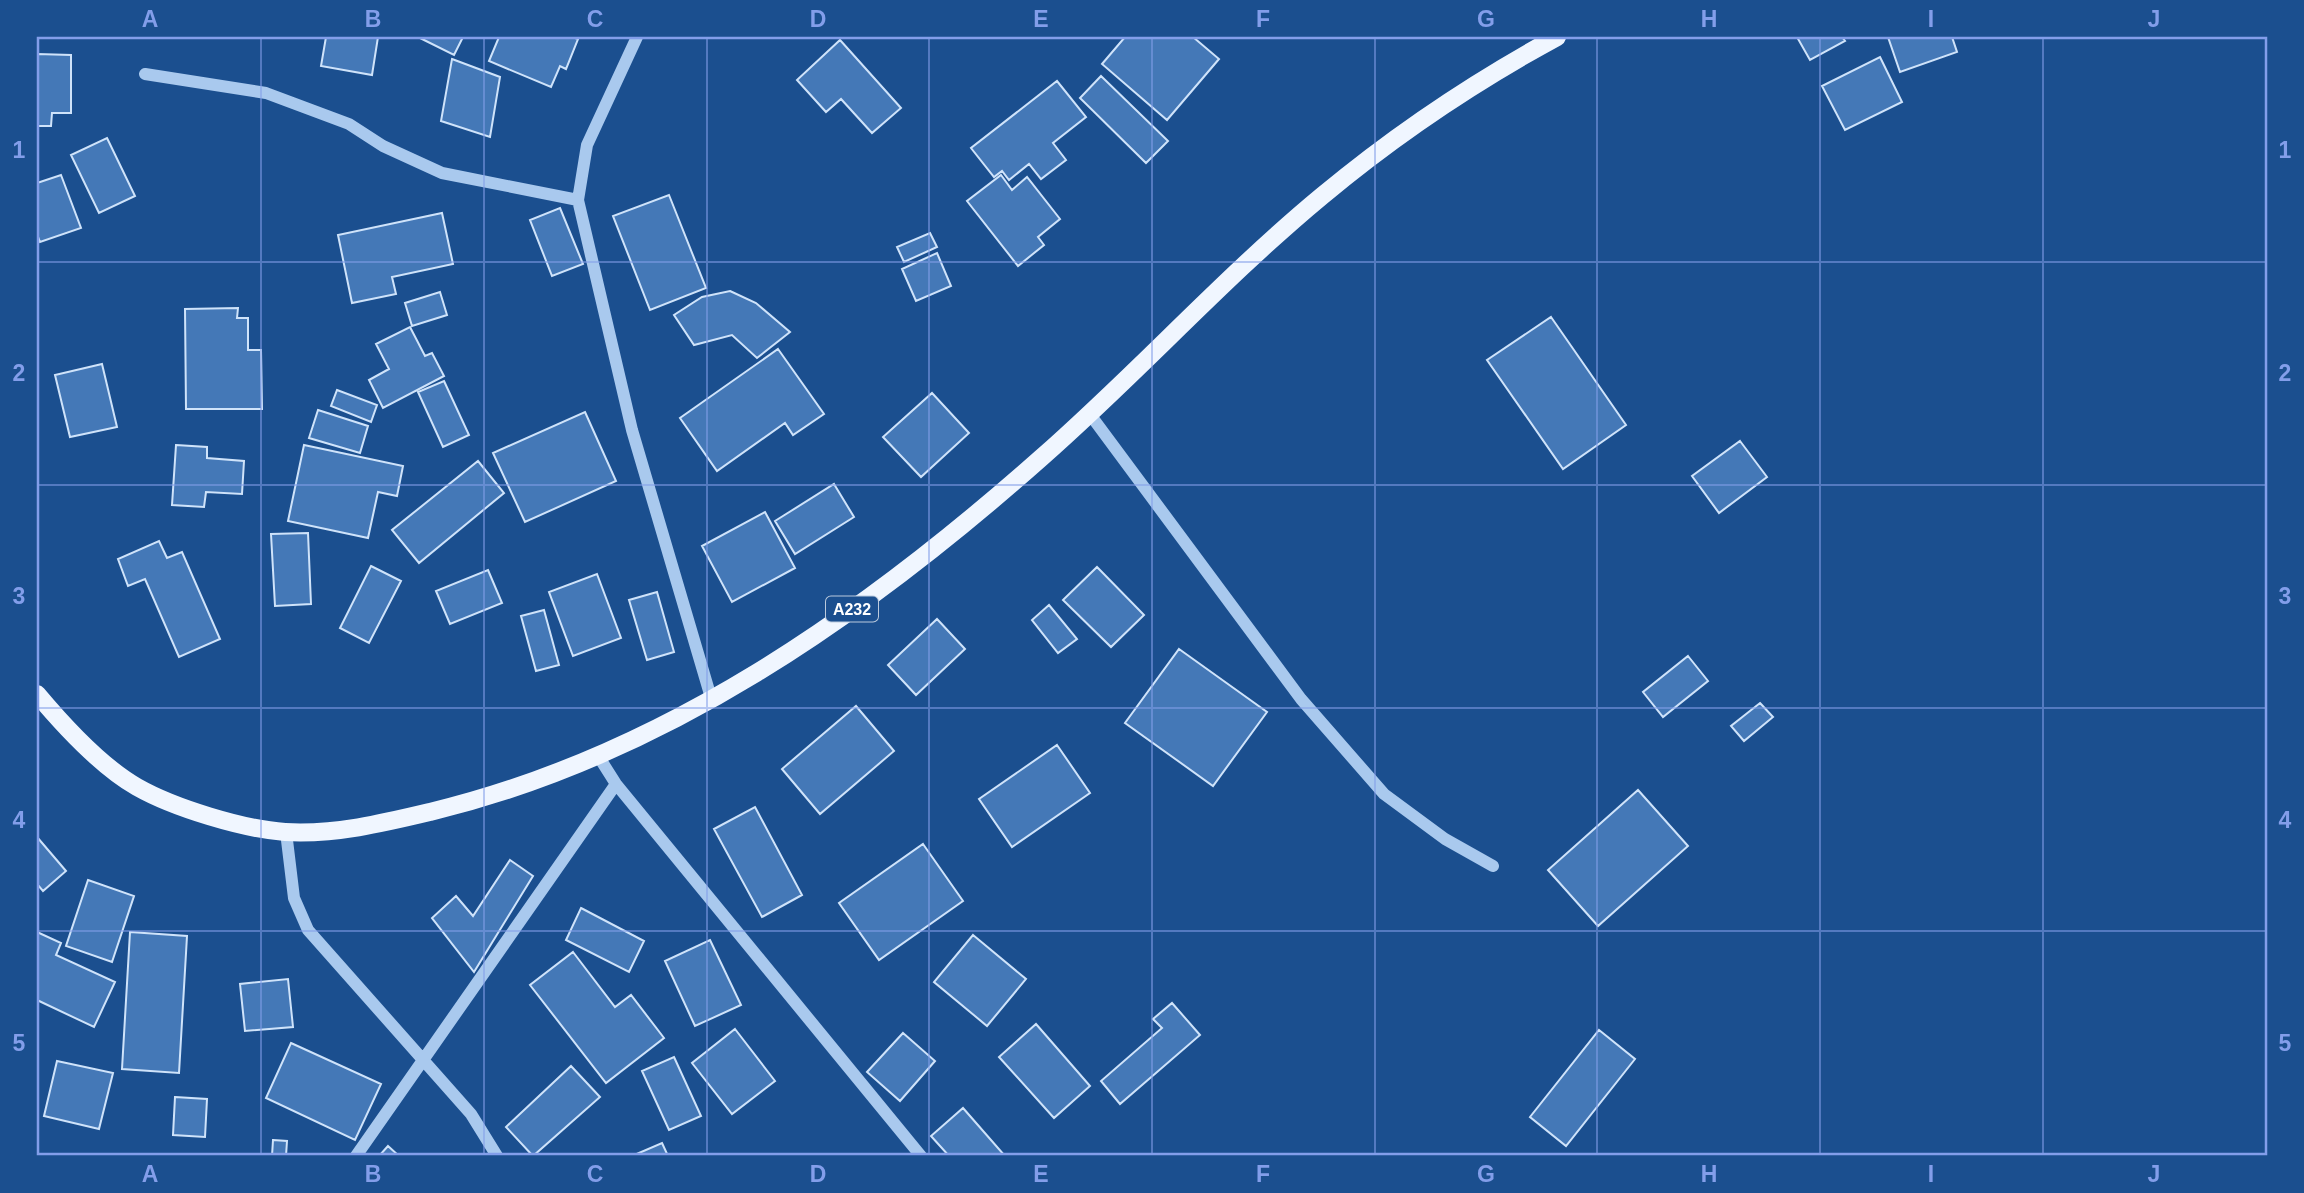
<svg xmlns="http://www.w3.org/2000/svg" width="2304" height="1193" viewBox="0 0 2304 1193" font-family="Arial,sans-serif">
<rect width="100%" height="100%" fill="#1b4f8f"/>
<path fill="#4478b7" stroke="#cfe3fa" stroke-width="2" d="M326 37H378L372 75 321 66Z
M418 37H463L454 55Z
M499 37H572L578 39 566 69 560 66 551 87 489 61Z
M1125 37H1193L1219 59 1167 120 1102 64Z
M1797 37H1842L1845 41 1810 60Z
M1888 37H1952L1957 52 1900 72Z
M840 40 901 108 872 133 841 99 826 112 797 80Z
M37 54 71 55V113H52L51 126H37Z
M1880 57 1902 102 1845 130 1822 86Z
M452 59 500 77 490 137 441 121Z
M1101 76 1168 141 1146 163 1080 98Z
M1057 81 1086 117 1053 143 1066 160 1041 179 1029 164 1009 180 1002 171 994 177 971 148Z
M107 138 135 196 99 213 71 155Z
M61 175 81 228 40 242 37 234V183Z
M1001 175 1012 190 1027 177 1060 219 1038 237 1044 245 1018 266 967 201Z
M669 195 706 288 650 310 613 216Z
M560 208 583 264 552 276 530 220Z
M442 213 453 264 392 277 396 294 352 303 338 235Z
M930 233 937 247 904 262 897 247Z
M937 253 951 286 916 301 902 269Z
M730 291 756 303 790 332 757 358 732 335 694 345 674 315 702 297Z
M440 292 447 315 412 326 405 303Z
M238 308 237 318H248V350H261L262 409H186L185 309Z
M1551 317 1626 425 1563 469 1487 360Z
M410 327 425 356 432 353 444 376 383 408 369 380 389 369 376 344Z
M778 349 824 414 793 435 785 423 717 471 680 418Z
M102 364 117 427 70 437 55 375Z
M444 381 469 435 443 447 418 392Z
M337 390 377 405 371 422 331 406Z
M932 393 969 433 921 477 883 437Z
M318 410 368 426 360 453 309 438Z
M585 412 616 481 525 522 493 453Z
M1740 441 1767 477 1719 513 1692 476Z
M176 445 207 447V458L244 461 242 494 206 492 204 507 172 505Z
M304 445 403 466 397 496 378 492 368 538 288 521Z
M478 461 504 493 419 563 392 530Z
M834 484 854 517 795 554 775 521Z
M765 512 795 568 732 602 702 546Z
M308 533 311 604 275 606 271 534Z
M159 541 167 558 182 552 220 639 179 657 145 579 128 586 118 559Z
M371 566 401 581 369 643 340 628Z
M1097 567 1144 615 1111 647 1063 600Z
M488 570 502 603 450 624 436 591Z
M597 574 621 638 573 656 549 592Z
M657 592 674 652 647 660 629 600Z
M1049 605 1077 639 1058 653 1032 620Z
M544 610 559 665 536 671 521 616Z
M937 619 965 649 916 695 888 665Z
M1179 649 1267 712 1213 786 1125 723Z
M1688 656 1708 681 1663 717 1643 692Z
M1760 703 1773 717 1744 741 1731 726Z
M856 706 894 751 820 814 782 769Z
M1057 745 1090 793 1012 847 979 799Z
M1638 790 1688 846 1598 926 1548 870Z
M755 807 802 895 762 917 714 829Z
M37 837 66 871 43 891 37 884Z
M923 844 963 901 879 960 839 903Z
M510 860 533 876 474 972 432 918 456 896 473 916Z
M88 880 134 896 112 962 66 946Z
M581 908 644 941 629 972 566 940Z
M37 932 61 943 56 955 115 982 94 1027 37 1000Z
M130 932 187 936 179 1073 122 1069Z
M973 935 1026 979 987 1026 934 982Z
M710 940 741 1005 695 1026 665 961Z
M573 952 615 1007 631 995 664 1038 606 1083 530 985Z
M288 979 293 1027 245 1031 240 984Z
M1172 1003 1200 1035 1120 1104 1101 1081 1162 1028 1153 1019Z
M1036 1024 1090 1086 1054 1118 999 1057Z
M735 1029 775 1081 732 1114 692 1063Z
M1599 1030 1635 1059 1566 1146 1530 1117Z
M903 1033 935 1061 900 1101 867 1072Z
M291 1043 381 1084 355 1140 266 1098Z
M674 1057 701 1116 669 1130 642 1071Z
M57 1061 113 1073 99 1129 44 1116Z
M571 1066 600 1097 533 1156 506 1127Z
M175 1097 207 1099 205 1137 173 1135Z
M963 1108 1005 1156H949L931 1136Z
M273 1140 287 1141 286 1156H272Z
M662 1143 668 1156H632Z
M388 1146 399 1156H379Z"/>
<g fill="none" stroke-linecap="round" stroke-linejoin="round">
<path stroke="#a9c9ee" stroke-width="12" d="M637 37 587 145 578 200 632 430 712 701
M145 74 266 93 349 124 383 146 442 173 578 200
M1089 413 1301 699 1384 794 1445 839 1493 866
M597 754 616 784 921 1156
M286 832 294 898 308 930 471 1114 497 1156
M356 1156 616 784"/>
<path stroke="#f0f6ff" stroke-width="18" d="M37 694C63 725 102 767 137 787 174 808 243 829 285 832 334 835 384 823 430 812 663 756 864 615 1041 458 1138 373 1223 278 1322 196 1394 136 1476 81 1557 37"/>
</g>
<path fill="none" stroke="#839eea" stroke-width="2" stroke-opacity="0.55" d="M261 37V1156M484 37V1156M707 37V1156M929 37V1156M1152 37V1156M1375 37V1156M1597 37V1156M1820 37V1156M2043 37V1156M37 262H2267M37 485H2267M37 708H2267M37 931H2267"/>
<g text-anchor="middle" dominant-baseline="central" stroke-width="5" stroke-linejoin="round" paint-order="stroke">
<rect fill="#1b4f8f" stroke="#bbcadd" stroke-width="2" x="826" y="596.5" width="52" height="25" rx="5"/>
<g font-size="16" font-weight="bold" fill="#fff">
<text x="852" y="609">A232</text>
</g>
</g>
<rect width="2304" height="1193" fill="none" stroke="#1b4f8f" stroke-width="77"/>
<rect x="38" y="38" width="2228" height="1116" fill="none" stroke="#839eea" stroke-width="2.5"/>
<g font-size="23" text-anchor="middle" font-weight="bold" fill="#839eea">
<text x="150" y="27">A</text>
<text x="373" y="27">B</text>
<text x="595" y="27">C</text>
<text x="818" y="27">D</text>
<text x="1041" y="27">E</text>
<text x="1263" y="27">F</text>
<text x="1486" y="27">G</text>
<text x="1709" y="27">H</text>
<text x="1931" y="27">I</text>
<text x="2154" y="27">J</text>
<text x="19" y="158">1</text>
<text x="2285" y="158">1</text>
<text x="19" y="381">2</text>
<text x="2285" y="381">2</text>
<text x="19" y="604">3</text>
<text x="2285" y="604">3</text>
<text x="19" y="828">4</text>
<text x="2285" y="828">4</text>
<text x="19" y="1051">5</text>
<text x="2285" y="1051">5</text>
<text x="150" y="1182">A</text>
<text x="373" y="1182">B</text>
<text x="595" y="1182">C</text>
<text x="818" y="1182">D</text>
<text x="1041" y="1182">E</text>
<text x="1263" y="1182">F</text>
<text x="1486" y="1182">G</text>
<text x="1709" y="1182">H</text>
<text x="1931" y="1182">I</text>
<text x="2154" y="1182">J</text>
</g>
</svg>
